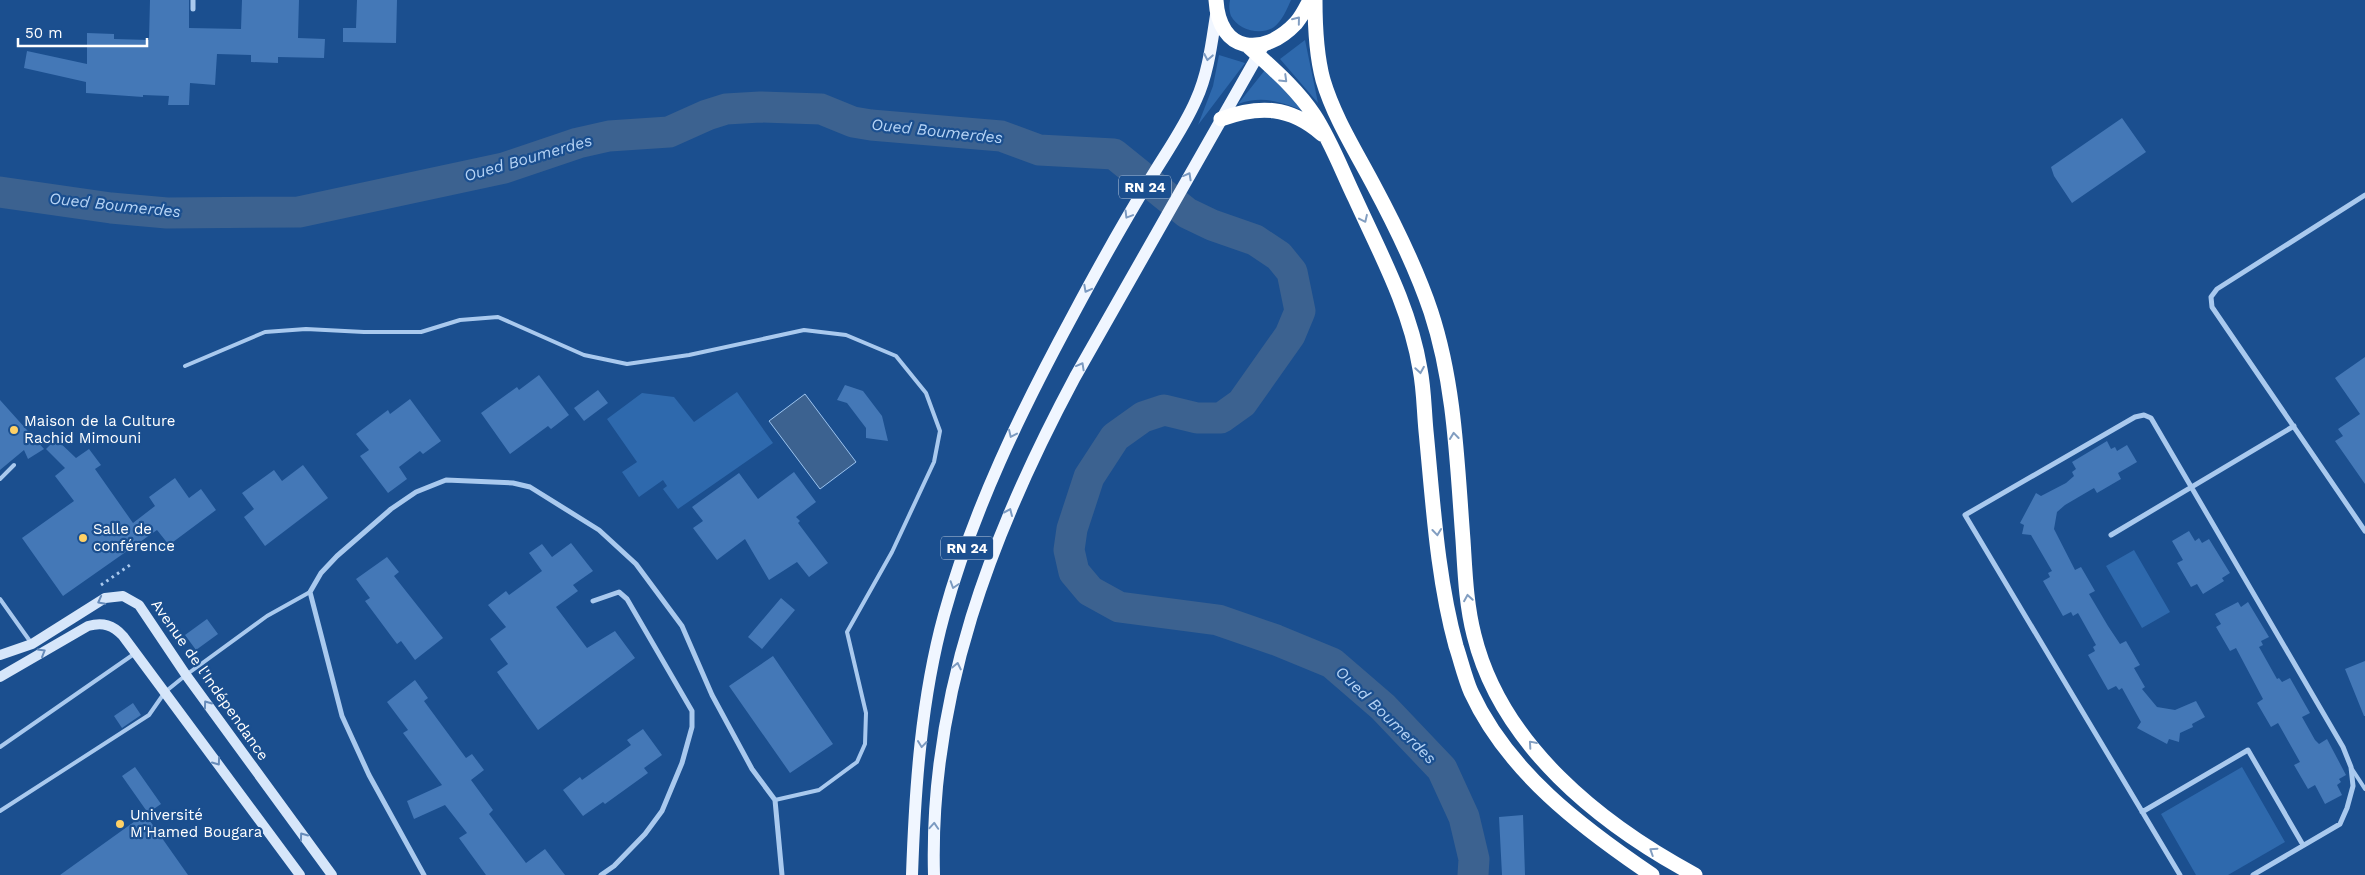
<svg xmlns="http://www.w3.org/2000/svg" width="2365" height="875" viewBox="0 0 2365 875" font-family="'Work Sans',sans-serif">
<rect width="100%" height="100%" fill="#1b4f8f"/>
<path fill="#2e69ad" d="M1230 0H1291C1287 9 1282 21 1274 27 1261 36 1238 30 1231 16 1229 11 1229 5 1230 0Z
M1305 40 1318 103 1280 59Z
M1219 55 1245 63 1198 125 1213 86Z
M1265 70 1304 111C1281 102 1263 95 1238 104Z
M737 392 773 443 678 509 663 489 667 486 663 480 639 497 622 472 637 462 607 419 642 393 674 397 694 422Z
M2134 550 2170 612 2142 628 2106 566Z
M2242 767 2285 842 2228 875H2196L2161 814Z"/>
<path fill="#3c6290" stroke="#9cc4f0" d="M805 394 856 462 820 489 769 421Z"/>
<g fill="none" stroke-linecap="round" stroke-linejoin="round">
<path stroke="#3c6290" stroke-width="31" d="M0 192 111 208 167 213 299 212 504 168 578 143 609 136 669 132 707 115 726 109 760 107 821 109 853 122 871 125 1001 136 1039 150 1114 154 1187 213 1212 225 1255 240 1279 256 1292 272 1300 311 1290 335 1242 403 1221 418H1197L1164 410 1143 417 1115 437 1089 477 1072 529 1069 550 1074 572 1090 591 1119 607 1218 620 1276 640 1332 663 1383 707 1442 769 1464 817 1474 859 1473 875"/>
</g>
<path fill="#4478b7" d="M150 0H189V28L241 29 242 0H299L298 38 325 39 324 58 278 57V63L251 62V55L217 54 215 85 190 83 189 105H168L169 96 143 95V97L86 93V82L24 68 27 51 87 64V33L114 34V39L149 40Z
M357 0H397L396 43 343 42V28H356Z
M2122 118 2146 152 2072 203 2054 176 2051 167Z
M2365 357V484L2335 441 2343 436 2338 429 2360 414 2335 378Z
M539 375 569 415 551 429 548 426 510 454 481 413 517 387 519 390Z
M845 385 863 391 882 416 888 441 866 438V428L847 403 837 400Z
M598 390 608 403 584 421 574 408Z
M410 399 441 441 423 454 420 451 399 467 407 479 388 493 360 456 369 450 356 434 388 410 390 414Z
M0 400 44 449 28 459 24 450 0 470Z
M56 439 76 458 89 449 101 465 95 469 133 523 155 506 149 497 175 478 189 498 201 489 216 510 169 545 157 530 63 596 22 538 74 501 55 476 65 468 46 449Z
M2107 441 2111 449 2115 447 2117 451 2127 445 2137 462 2118 473 2121 479 2097 493 2094 488 2065 505 2057 512 2054 529 2075 570 2081 567 2095 591 2089 594 2108 626 2120 644 2126 641 2140 665 2134 668 2145 687 2142 689 2157 707 2175 710 2196 701 2205 717 2192 724 2193 727 2180 733 2179 742 2169 739 2167 744 2137 728 2141 722 2122 688 2119 690 2116 686 2108 690 2088 655 2095 651 2093 647 2096 645 2078 613 2073 616 2071 612 2063 616 2043 581 2050 577 2048 573 2052 571 2031 535 2022 534 2024 525 2020 523 2036 493 2041 496 2066 483 2074 476 2072 472 2076 469 2072 462Z
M303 465 328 498 265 546 244 517 254 509 242 493 274 470 282 481Z
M794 472 816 502 796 517 800 521 798 523 828 563 809 577 797 562 769 580 745 539 717 560 693 528 703 521 692 507 739 473 758 499Z
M2189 531 2195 541 2199 538 2202 543 2209 539 2230 573 2222 578 2224 581 2203 594 2197 584 2191 587 2177 563 2183 560 2172 541Z
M571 543 593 571 573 585 578 591 556 607 587 648 615 631 635 658 538 730 497 672 508 664 490 639 506 627 488 605 506 591 509 595 542 571 529 553 542 544 552 557Z
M387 557 399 572 394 576 443 638 415 660 401 641 397 644 365 601 370 598 356 579Z
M781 598 795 610 762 649 748 637Z
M2238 602 2241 607 2248 602 2269 637 2261 641 2263 645 2259 647 2277 679 2279 678 2282 682 2290 678 2310 713 2302 717 2315 740 2319 744 2327 739 2346 775 2339 779 2341 782 2337 785 2342 795 2325 804 2315 785 2308 789 2294 765 2300 762 2278 723 2271 727 2257 703 2263 699 2236 648 2230 651 2216 627 2221 624 2215 614Z
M207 619 218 634 196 650 185 635Z
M773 656 833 744 790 773 729 686Z
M2365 661V716H2364L2345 669Z
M415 680 428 698 424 701 466 758 472 754 484 770 471 780 493 810 489 814 526 863 545 849 565 875H486L459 838 467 833 445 805 414 819 407 801 442 785 403 733 408 730 387 702Z
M133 703 141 715 122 728 114 716Z
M643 729 662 755 644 768 648 773 605 804 603 802 583 816 563 790 580 777 582 780 631 745 627 740Z
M135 767 161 804 148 813 122 776Z
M145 814 188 875H60Z
M1523 815 1525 875H1502L1499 817Z"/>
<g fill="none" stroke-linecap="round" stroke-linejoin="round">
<path stroke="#a9c9ee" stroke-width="3" stroke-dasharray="2.5 4" stroke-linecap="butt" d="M101 585 130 565"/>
<path stroke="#a9c9ee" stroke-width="4" d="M185 366 265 332 306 329 364 332H421L460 320 498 317 584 355 627 364 689 355 804 330 846 335 896 356 926 393 940 431 934 462 892 552 847 632 866 713 865 744 857 762 819 790 775 800
M0 479 14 465
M0 599 32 644
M0 747 134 654
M2352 769 2365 789
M0 811 149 715 165 692 186 675 267 616 310 592"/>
<path stroke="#a9c9ee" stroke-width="5" d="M193 9V0
M2365 195 2217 289 2211 297 2212 307 2365 531
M2111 535 2294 426
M593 601 619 592 627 599 692 711V727L682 763 662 811 645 834 614 866 601 875
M2142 812 2248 750 2303 845
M424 875 369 775 342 716 310 592 321 573 337 556 391 509 416 492 446 480 513 483 530 487 599 530 636 564 682 626 712 695 752 769 775 800 782 875
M2180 875 1965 515 2135 417 2144 415 2151 418 2343 747 2351 767 2353 786 2347 808 2340 824 2253 875"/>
<path stroke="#d6e6fa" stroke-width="10" d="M0 655 32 644 105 598 123 596 139 605 186 675 332 875
M0 677 88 626C103 622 113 625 123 636L300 875"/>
<path stroke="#f0f6ff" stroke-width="12" d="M912 875C915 789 921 699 944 615 973 510 1021 411 1073 315 1097 270 1122 225 1149 181 1165 154 1184 128 1196 100 1209 72 1212 39 1217 9
M934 875C929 696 992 532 1075 377L1262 48"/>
<path stroke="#fff" stroke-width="15" d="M1216 0C1219 53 1263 58 1296 23 1302 16 1306 8 1310 0
M1315 0C1315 27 1316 54 1323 80 1334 117 1355 150 1373 184 1395 225 1416 267 1431 312 1455 385 1457 463 1463 540 1465 571 1466 604 1474 635 1501 745 1600 824 1695 875
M1248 46C1272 68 1296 88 1314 115 1331 141 1342 171 1355 198 1380 253 1410 308 1420 369 1424 389 1424 410 1426 431 1433 502 1437 577 1456 646 1461 661 1465 678 1471 692 1508 772 1581 827 1652 875
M1221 119C1259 105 1290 106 1322 134"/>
</g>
<defs><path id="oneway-chevron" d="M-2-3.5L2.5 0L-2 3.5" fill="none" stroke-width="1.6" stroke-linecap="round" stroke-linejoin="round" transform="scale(1.25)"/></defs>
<g stroke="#829ec1">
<use href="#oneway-chevron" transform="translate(1297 20) rotate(-51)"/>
<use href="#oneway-chevron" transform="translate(1284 79) rotate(44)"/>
<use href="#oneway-chevron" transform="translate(1364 219) rotate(65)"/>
<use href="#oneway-chevron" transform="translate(1420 370) rotate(81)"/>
<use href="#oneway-chevron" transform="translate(1454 436) rotate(-96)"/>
<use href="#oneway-chevron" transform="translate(1437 532) rotate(84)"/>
<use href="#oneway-chevron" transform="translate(1468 598) rotate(-99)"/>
<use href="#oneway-chevron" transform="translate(1532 744) rotate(-131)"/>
<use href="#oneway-chevron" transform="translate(1653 851) rotate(-147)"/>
</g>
<g stroke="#7b9ac1">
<use href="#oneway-chevron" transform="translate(1208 57) rotate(101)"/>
<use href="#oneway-chevron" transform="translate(1188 176) rotate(-61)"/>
<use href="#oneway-chevron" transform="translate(1128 215) rotate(121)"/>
<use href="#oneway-chevron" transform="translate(1087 289) rotate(118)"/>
<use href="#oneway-chevron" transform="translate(1081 366) rotate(-61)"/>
<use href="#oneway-chevron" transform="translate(1012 434) rotate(115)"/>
<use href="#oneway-chevron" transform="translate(1009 512) rotate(-66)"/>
<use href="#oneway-chevron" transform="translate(954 585) rotate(108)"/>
<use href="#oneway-chevron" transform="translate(957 666) rotate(-78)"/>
<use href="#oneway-chevron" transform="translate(922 744) rotate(97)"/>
<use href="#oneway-chevron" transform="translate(934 826) rotate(-86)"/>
</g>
<g stroke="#668bba">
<use href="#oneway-chevron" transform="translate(101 601) rotate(152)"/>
<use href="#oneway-chevron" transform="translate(42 652) rotate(-30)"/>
<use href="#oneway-chevron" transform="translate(207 704) rotate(-126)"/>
<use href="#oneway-chevron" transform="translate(217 762) rotate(54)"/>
<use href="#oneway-chevron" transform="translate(303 836) rotate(-126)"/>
</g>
<g fill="#ffd166" stroke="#1b4f8f" stroke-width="2">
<circle cx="14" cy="430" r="5"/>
<circle cx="83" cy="538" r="5"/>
<circle cx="120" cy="824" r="5"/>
</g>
<g text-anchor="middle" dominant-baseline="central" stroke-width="4.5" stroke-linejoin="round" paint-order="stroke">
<g fill="#1b4f8f" stroke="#bbcadd" stroke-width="1">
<rect x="1119" y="175.5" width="52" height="23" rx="4"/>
<rect x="941" y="536.5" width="52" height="23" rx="4"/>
</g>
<g font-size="14" font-weight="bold" fill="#fff">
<text x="1145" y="187">RN 24</text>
<text x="967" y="548">RN 24</text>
</g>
<g font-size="15" fill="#fff" stroke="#1b4f8f" text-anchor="start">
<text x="24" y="421">Maison de la Culture<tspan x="24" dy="17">Rachid Mimouni</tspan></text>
<text x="93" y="529">Salle de<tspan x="93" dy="17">conférence</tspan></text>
<text x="130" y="815">Université<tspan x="130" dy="17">M'Hamed Bougara</tspan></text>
</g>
<g font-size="15" fill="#fff" stroke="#1b4f8f">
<text transform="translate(210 680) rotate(55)">Avenue de l'Indépendance</text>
</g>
<g font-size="16" font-style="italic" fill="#b5d3f5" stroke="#1b4f8f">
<text transform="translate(937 131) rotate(6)">Oued Boumerdes</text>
<text transform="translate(528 158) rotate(-16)">Oued Boumerdes</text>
<text transform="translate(115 205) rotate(6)">Oued Boumerdes</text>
<text transform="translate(1386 715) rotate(44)">Oued Boumerdes</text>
</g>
</g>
<path d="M18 38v8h129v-8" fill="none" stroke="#ffffff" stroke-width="2.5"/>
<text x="25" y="38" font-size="15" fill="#ffffff" stroke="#1b4f8f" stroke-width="4" paint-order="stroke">50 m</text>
</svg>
